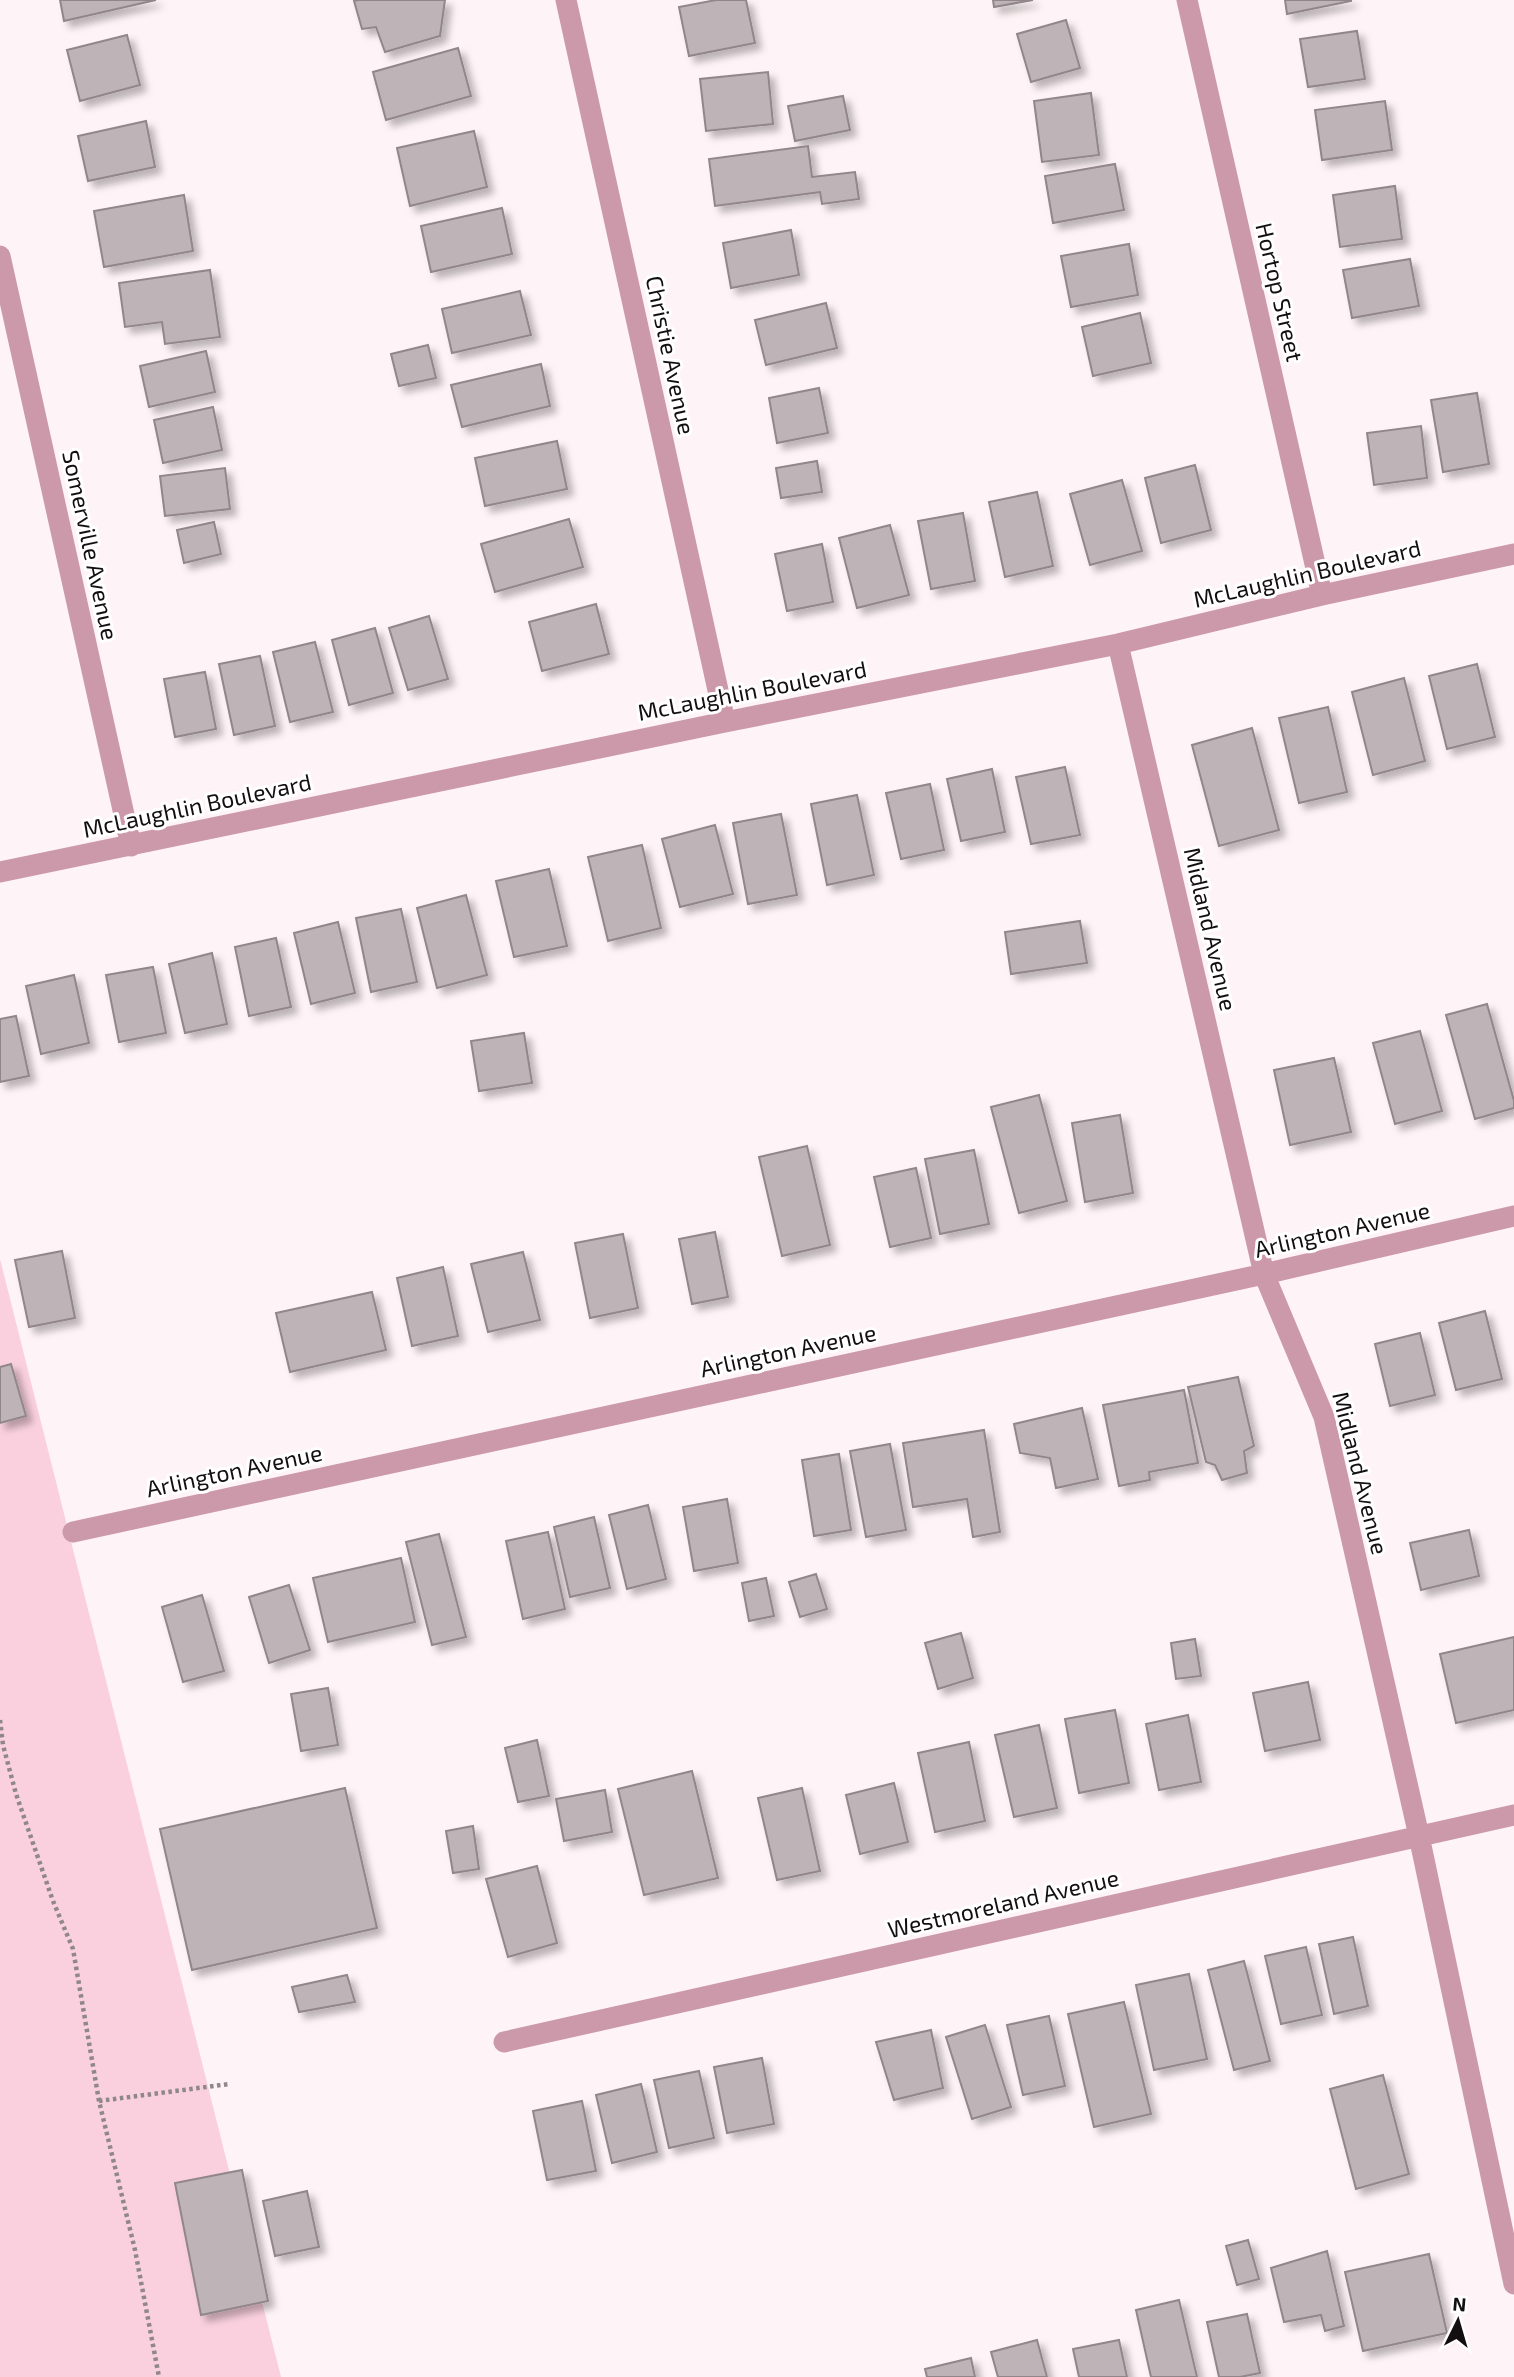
<svg xmlns="http://www.w3.org/2000/svg" width="1514" height="2377" viewBox="0 0 1514 2377" font-family="'Exo 2',sans-serif">
<defs>
<filter id="shadow"><feDropShadow dx="6" dy="6" stdDeviation="3.5" flood-color="#0004"/></filter>
</defs>
<rect width="100%" height="100%" fill="#fef3f6"/>
<path fill="#fad0de" d="M0 1259 281 2377H0Z"/>
<path fill="#beb3b6" stroke="#91878b" stroke-width="2" filter="url(#shadow)" d="M60 0H156L64 21Z
M358 0H445L440 36 385 52 376 27 362 29 354 1Z
M716 0H746L755 43 689 56 679 7Z
M993 0H1033L994 7Z
M1285 0H1351V1L1287 14Z
M1066 20 1080 68 1031 82 1017 34Z
M1357 31 1365 79 1308 87 1300 39Z
M127 35 140 85 80 101 67 50Z
M458 48 471 96 386 120 373 72Z
M768 72 773 124 706 131 700 79Z
M1091 93 1099 155 1042 162 1034 101Z
M843 96 850 130 795 141 788 106Z
M1385 101 1392 150 1322 160 1315 110Z
M146 121 155 167 88 181 78 136Z
M474 131 487 187 410 206 397 148Z
M808 146 812 177 855 172 859 199 822 204 820 192 715 206 709 159Z
M1115 164 1124 210 1053 223 1045 176Z
M1395 186 1402 239 1340 247 1333 195Z
M184 195 193 251 104 267 94 211Z
M502 208 512 254 431 272 421 226Z
M791 230 799 275 731 288 723 243Z
M1129 244 1138 295 1071 307 1061 256Z
M1410 259 1419 306 1352 318 1343 270Z
M210 270 220 337 165 344 162 322 125 327 119 283Z
M520 291 531 335 452 353 442 309Z
M826 303 837 348 766 365 755 320Z
M1140 313 1151 363 1093 376 1082 327Z
M428 345 436 378 399 386 391 354Z
M206 351 215 392 149 407 140 366Z
M541 364 550 406 462 427 451 385Z
M819 388 828 433 777 443 769 398Z
M1477 393 1489 464 1443 472 1431 400Z
M213 407 222 450 163 463 154 420Z
M1421 426 1427 478 1374 485 1367 433Z
M557 441 567 489 485 506 475 458Z
M817 461 822 492 781 498 776 468Z
M1195 465 1211 530 1161 543 1145 478Z
M225 468 230 509 165 516 160 476Z
M1122 480 1142 551 1090 565 1070 494Z
M1037 492 1053 566 1005 577 989 502Z
M963 513 975 581 931 589 918 521Z
M569 519 583 567 495 592 481 544Z
M214 522 221 554 184 563 177 530Z
M890 525 909 595 857 608 839 538Z
M822 544 833 602 787 611 775 554Z
M596 604 609 654 542 671 529 622Z
M429 616 448 679 408 690 389 628Z
M375 628 393 693 349 705 332 640Z
M315 642 333 712 290 722 273 652Z
M260 656 275 726 234 735 219 664Z
M1477 664 1495 737 1447 749 1429 676Z
M205 672 216 729 175 737 164 679Z
M1404 678 1425 761 1373 775 1352 692Z
M1328 707 1347 792 1299 803 1279 718Z
M1252 728 1279 830 1219 846 1192 745Z
M1065 767 1080 835 1031 844 1016 777Z
M992 769 1005 832 961 841 947 779Z
M930 784 944 850 901 859 886 793Z
M857 795 874 875 827 885 811 804Z
M781 814 797 895 748 904 733 823Z
M715 825 733 894 680 907 662 839Z
M642 845 661 928 608 941 588 857Z
M549 869 567 946 514 957 496 881Z
M466 895 487 975 437 988 417 908Z
M401 909 417 982 371 992 356 918Z
M1080 921 1087 963 1011 974 1005 932Z
M338 922 355 993 311 1004 294 933Z
M276 938 291 1007 249 1016 235 947Z
M212 953 227 1024 185 1033 169 964Z
M153 967 166 1033 119 1042 106 975Z
M74 975 89 1043 41 1054 26 986Z
M1487 1004 1514 1101V1108L1475 1119 1446 1015Z
M16 1016 29 1076 0 1082V1019Z
M1420 1031 1442 1111 1395 1124 1373 1043Z
M524 1033 532 1083 479 1091 471 1041Z
M1334 1058 1351 1132 1290 1145 1274 1070Z
M1039 1095 1067 1201 1019 1213 991 1107Z
M1120 1115 1133 1193 1085 1202 1072 1123Z
M807 1146 830 1245 782 1256 759 1157Z
M974 1150 989 1224 940 1234 925 1159Z
M916 1168 931 1238 890 1247 874 1177Z
M715 1232 728 1297 692 1304 679 1239Z
M623 1234 638 1308 590 1318 575 1243Z
M62 1251 75 1318 29 1327 15 1260Z
M523 1252 540 1320 488 1332 471 1264Z
M443 1267 458 1336 412 1346 397 1278Z
M372 1292 386 1350 290 1372 276 1313Z
M1485 1311 1502 1379 1456 1390 1439 1323Z
M1420 1333 1435 1395 1390 1406 1375 1344Z
M11 1364 26 1416 0 1423V1367Z
M1238 1377 1254 1446 1244 1451 1247 1473 1222 1480 1215 1465 1206 1462 1188 1387Z
M1184 1390 1198 1463 1149 1472 1150 1480 1119 1486 1103 1405Z
M1082 1408 1098 1479 1056 1488 1050 1458 1020 1453 1014 1424Z
M984 1430 1000 1532 973 1537 967 1499 913 1507 903 1443Z
M890 1444 906 1530 866 1537 850 1451Z
M839 1454 851 1530 814 1536 802 1460Z
M727 1499 738 1563 694 1571 683 1507Z
M648 1505 666 1579 627 1589 609 1515Z
M594 1517 610 1588 570 1597 554 1527Z
M1469 1530 1479 1576 1421 1590 1410 1543Z
M548 1532 565 1609 523 1619 506 1541Z
M439 1534 466 1637 432 1645 406 1542Z
M401 1558 415 1622 328 1642 313 1578Z
M816 1574 827 1609 800 1617 789 1582Z
M766 1578 774 1616 749 1621 742 1583Z
M289 1585 310 1650 269 1663 249 1597Z
M202 1595 224 1671 183 1682 162 1607Z
M961 1633 973 1678 938 1689 925 1643Z
M1514 1637V1710L1456 1723 1440 1654Z
M1195 1639 1201 1676 1176 1679 1171 1643Z
M1308 1682 1320 1740 1265 1751 1253 1693Z
M328 1688 338 1745 301 1751 291 1694Z
M1115 1710 1129 1783 1079 1793 1065 1719Z
M1188 1715 1201 1782 1159 1790 1146 1724Z
M1039 1725 1057 1808 1014 1817 995 1735Z
M537 1740 549 1796 518 1802 505 1748Z
M969 1742 985 1821 935 1832 918 1753Z
M692 1771 718 1878 644 1895 618 1789Z
M894 1783 908 1842 860 1854 846 1795Z
M345 1788 377 1928 192 1970 160 1829Z
M802 1788 820 1871 777 1880 758 1798Z
M605 1790 612 1832 564 1841 556 1799Z
M473 1826 479 1869 453 1873 446 1831Z
M537 1866 557 1943 508 1957 486 1879Z
M1353 1937 1368 2006 1334 2014 1319 1944Z
M1306 1947 1322 2015 1281 2024 1265 1956Z
M1244 1961 1270 2061 1234 2070 1208 1970Z
M1189 1974 1207 2059 1154 2070 1136 1985Z
M347 1975 355 2002 299 2012 292 1987Z
M1124 2002 1151 2114 1094 2127 1068 2014Z
M1049 2016 1065 2086 1023 2095 1007 2025Z
M985 2025 1011 2107 972 2119 946 2037Z
M931 2030 943 2088 894 2100 876 2042Z
M762 2058 774 2124 727 2133 714 2067Z
M699 2071 714 2138 669 2148 654 2080Z
M1383 2075 1409 2174 1356 2189 1330 2089Z
M641 2084 657 2152 612 2163 596 2095Z
M582 2101 596 2171 547 2180 533 2111Z
M242 2170 268 2301 201 2315 175 2183Z
M307 2191 319 2247 275 2256 263 2201Z
M1248 2240 1259 2279 1237 2285 1226 2246Z
M1327 2251 1344 2326 1325 2331 1321 2315 1284 2322 1271 2268Z
M1429 2254 1447 2333 1363 2351 1345 2272Z
M1179 2300 1197 2377H1151L1136 2310Z
M1247 2314 1260 2373 1240 2377H1219L1207 2322Z
M1037 2340 1047 2377H998L991 2352Z
M1119 2340 1127 2377H1079L1073 2349Z
M971 2358 975 2377H927L925 2369Z"/>
<g fill="none" stroke-linecap="round" stroke-linejoin="round">
<path stroke="#8f878a" stroke-width="4.5" stroke-dasharray="3.5 3.5" stroke-linecap="butt" d="M0 1720 3 1745 16 1794 53 1901 73 1949 99 2101 135 2250 159 2377
M99 2101 229 2084"/>
<path stroke="#cc99ab" stroke-width="21" d="M566 0 725 722
M1187 0 1322 595
M0 256 131 846
M1118 644 1264 1274 1324 1417 1419 1836 1514 2284
M0 872 725 722 1118 644 1322 595 1514 554
M73 1532 1264 1274 1514 1216
M504 2042 1514 1815"/>
</g>
<g text-anchor="middle" dominant-baseline="central" stroke-width="6" stroke-linejoin="round" paint-order="stroke">
<g font-size="23" fill="#130f10" stroke="#fff">
<text transform="translate(1280 292) rotate(77)">Hortop Street</text>
<text transform="translate(671 355) rotate(78)">Christie Avenue</text>
<text transform="translate(91 545) rotate(78)">Somerville Avenue</text>
<text transform="translate(1307 573) rotate(-13)">McLaughlin Boulevard</text>
<text transform="translate(752 690) rotate(-11)">McLaughlin Boulevard</text>
<text transform="translate(197 805) rotate(-12)">McLaughlin Boulevard</text>
<text transform="translate(1211 929) rotate(77)">Midland Avenue</text>
<text transform="translate(1342 1229) rotate(-13)">Arlington Avenue</text>
<text transform="translate(788 1350) rotate(-12)">Arlington Avenue</text>
<text transform="translate(234 1470) rotate(-12)">Arlington Avenue</text>
<text transform="translate(1361 1473) rotate(76)">Midland Avenue</text>
<text transform="translate(1003 1903) rotate(-13)">Westmoreland Avenue</text>
</g>
</g>
<g transform="translate(1458 2321) rotate(5)" stroke="#ffffff" stroke-width="5" paint-order="stroke">
<path d="M0-5L12 26L0 18L-12 26Z" fill="#130f10"/>
<text y="-10" font-size="19" font-weight="bold" text-anchor="middle" fill="#130f10">N</text>
</g>
</svg>
